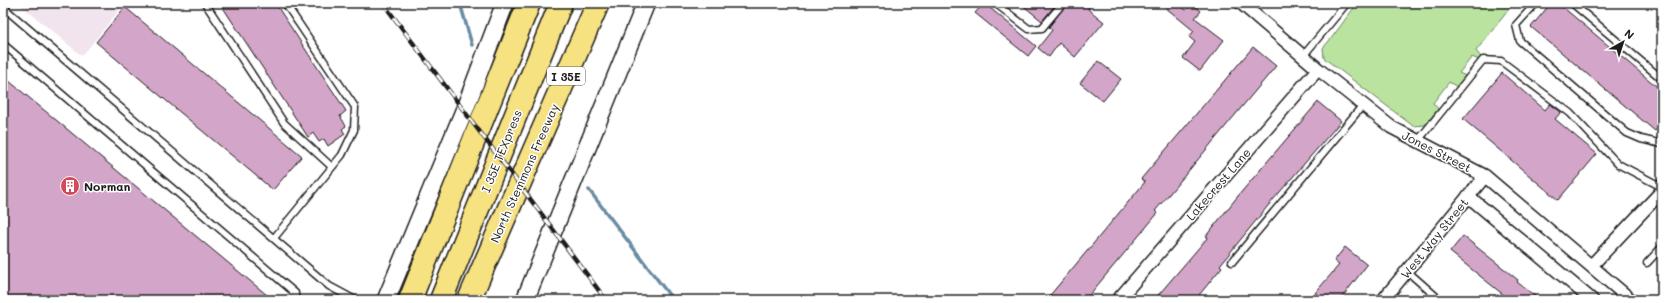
<svg xmlns="http://www.w3.org/2000/svg" width="1665" height="303" viewBox="0 0 1665 303" font-family="Mali,sans-serif">
<rect width="100%" height="100%" fill="#fff"/>
<filter id="ink" filterUnits="userSpaceOnUse"><feTurbulence type="fractalNoise" baseFrequency=".025" numOctaves="2"/><feDisplacementMap in="SourceGraphic" scale="8" xChannelSelector="R" yChannelSelector="G"/><feConvolveMatrix kernelMatrix="1 2 1 2 8 2 1 2 1" color-interpolation-filters="sRGB"/></filter>
<g filter="url(#ink)">
<path fill="#f2e4ef" d="M18 3H125L82 56Z"/>
<path fill="#bae39f" stroke="#6b805e" d="M1358 3H1514L1476 51 1481 57 1479 60 1472 57 1459 73 1466 76 1457 87 1449 82 1433 103 1438 109 1425 125 1413 126 1324 58 1323 48C1336 34 1345 18 1358 3Z"/>
<g fill="none" stroke-linecap="round" stroke-linejoin="round">
<path stroke="#698ca3" stroke-width="3.5" d="M460 3 472 45
M589 190 673 300"/>
</g>
<path fill="#d3a6c9" stroke="#1c1c1c" d="M220 3H275L346 111 340 116 346 126 342 129 345 134 328 146 324 139 319 142 313 133 308 137Z
M984 3 1036 46 1028 56 975 13Z
M1020 3H1057L1042 21Z
M1067 3H1092L1088 9 1104 22 1075 57 1059 43 1049 57 1038 48 1052 30 1049 27Z
M1160 3H1177L1186 10 1192 3 1201 11 1195 18 1224 40 1200 71 1183 58 1195 42 1189 37 1194 31Z
M1551 3H1558L1662 91V123L1655 131 1531 27Z
M125 7 302 156 273 190 96 42Z
M1253 47 1276 66 1155 211 1158 213 1085 300H1046L1145 182 1141 179Z
M1098 61 1121 79 1103 101 1080 83Z
M1502 73 1545 110 1550 104 1561 112 1555 119 1597 154 1558 200 1463 119Z
M3 76 273 300H3Z
M1318 102 1341 121 1267 207 1220 265 1222 267 1195 300H1154L1208 237 1206 236 1238 196Z
M1463 236 1518 280 1517 282 1540 300H1510L1450 252Z
M1345 247 1367 265 1340 300H1323L1315 293 1339 265 1334 261Z"/>
<g fill="none" stroke-linecap="round" stroke-linejoin="round">
<defs>
<path id="service" d="M205 3 284 123 332 167
M995 3 1029 29 1042 28 1063 3
M1536 3 1516 25 1520 41 1627 133 1641 139 1662 144
M1572 3 1662 79
M3 7 329 286 355 300
M3 44 295 293V300
M1303 56 1347 3
M1417 142 1483 60 1501 61 1570 113 1618 164 1662 187
M274 238 342 155 354 130 355 107 285 3
M1232 262 1363 105
M1647 263 1662 247
M1407 271 1440 300"/>
<path id="minor" d="M1241 3 1318 69 1391 127 1485 176 1631 300
M1468 196 1592 300
M1591 266 1662 191
M1118 300 1318 69
M1383 300 1485 176"/>
<path id="secondary" d="M386 300 466 106 505 3
M525 300 646 3"/>
<path id="motorway" d="M410 300 529 3
M441 300 561 3
M469 300 598 3"/>
</defs>
<use href="#service" stroke="#1c1c1c" stroke-width="9"/>
<use href="#minor" stroke="#1c1c1c" stroke-width="15"/>
<use href="#secondary" stroke="#1c1c1c" stroke-width="20"/>
<use href="#motorway" stroke="#1c1c1c" stroke-width="25"/>
<use href="#service" stroke="#fff" stroke-width="6"/>
<use href="#minor" stroke="#fff" stroke-width="12"/>
<use href="#secondary" stroke="#fff" stroke-width="17"/>
<use href="#motorway" stroke="#f7e281" stroke-width="22"/>
<defs>
<path id="rail" d="M383 3 606 300"/>
</defs>
<use href="#rail" stroke="#1c1c1c" stroke-width="4.5"/>
<use href="#rail" stroke="#fff" stroke-width="3" stroke-dasharray="9" stroke-linecap="butt"/>
</g>
</g>
<defs>
<symbol id="building-disc" viewBox="-11 -11 22 22"><circle r="9.5" fill="#d1495b" stroke="#fff"/><path d="M-4-6H4V6H1V3H-1V6H-4ZM-2.5-4.3h1.7v1.8h-1.7ZM.8-4.3h1.7v1.8H.8ZM-2.5-1h1.7V.8h-1.7ZM.8-1h1.7V.8H.8Z" fill="#fff"/></symbol>
</defs>
<g fill-rule="evenodd">
<use href="#building-disc" x="59" y="175" width="22" height="22"/>
</g>
<g text-anchor="middle" dominant-baseline="central" stroke-width="3" stroke-linejoin="round" paint-order="stroke">
<rect fill="#fff" stroke="#606060" stroke-width="1" x="547" y="67" width="38" height="18" rx="3"/>
<g font-size="11" font-weight="bold" fill="#1c1c1c">
<text x="566" y="76">I 35E</text>
</g>
<g font-size="12" fill="#1c1c1c" stroke="#fff">
<text transform="translate(501 151) rotate(-68)">I 35E TEXpress</text>
<text transform="translate(1437 151) rotate(27)">Jones Street</text>
<text transform="translate(524 173) rotate(-66)">North Stemmons Freeway</text>
<text transform="translate(1218 184) rotate(-49)">Lakecrest Lane</text>
<text transform="translate(1434 238) rotate(-51)">West Way Street</text>
</g>
<g font-size="12" font-weight="bold" fill="#1c1c1c" stroke="#fff" text-anchor="start">
<text x="84" y="186">Norman</text>
</g>
</g>
<rect width="1665" height="303" fill="none" stroke="#fff" stroke-width="16"/>
<rect x="8" y="8" width="1649" height="287" fill="none" stroke="#1c1c1c" stroke-width="1.5" filter="url(#ink)"/>
<g transform="translate(1623 42) rotate(39)" stroke="#ffffff" stroke-width="3" paint-order="stroke">
<path d="M0-3L7 15L0 10L-7 15Z" fill="#1c1c1c"/>
<text y="-6" font-size="11" font-weight="bold" text-anchor="middle" fill="#1c1c1c">N</text>
</g>
</svg>
